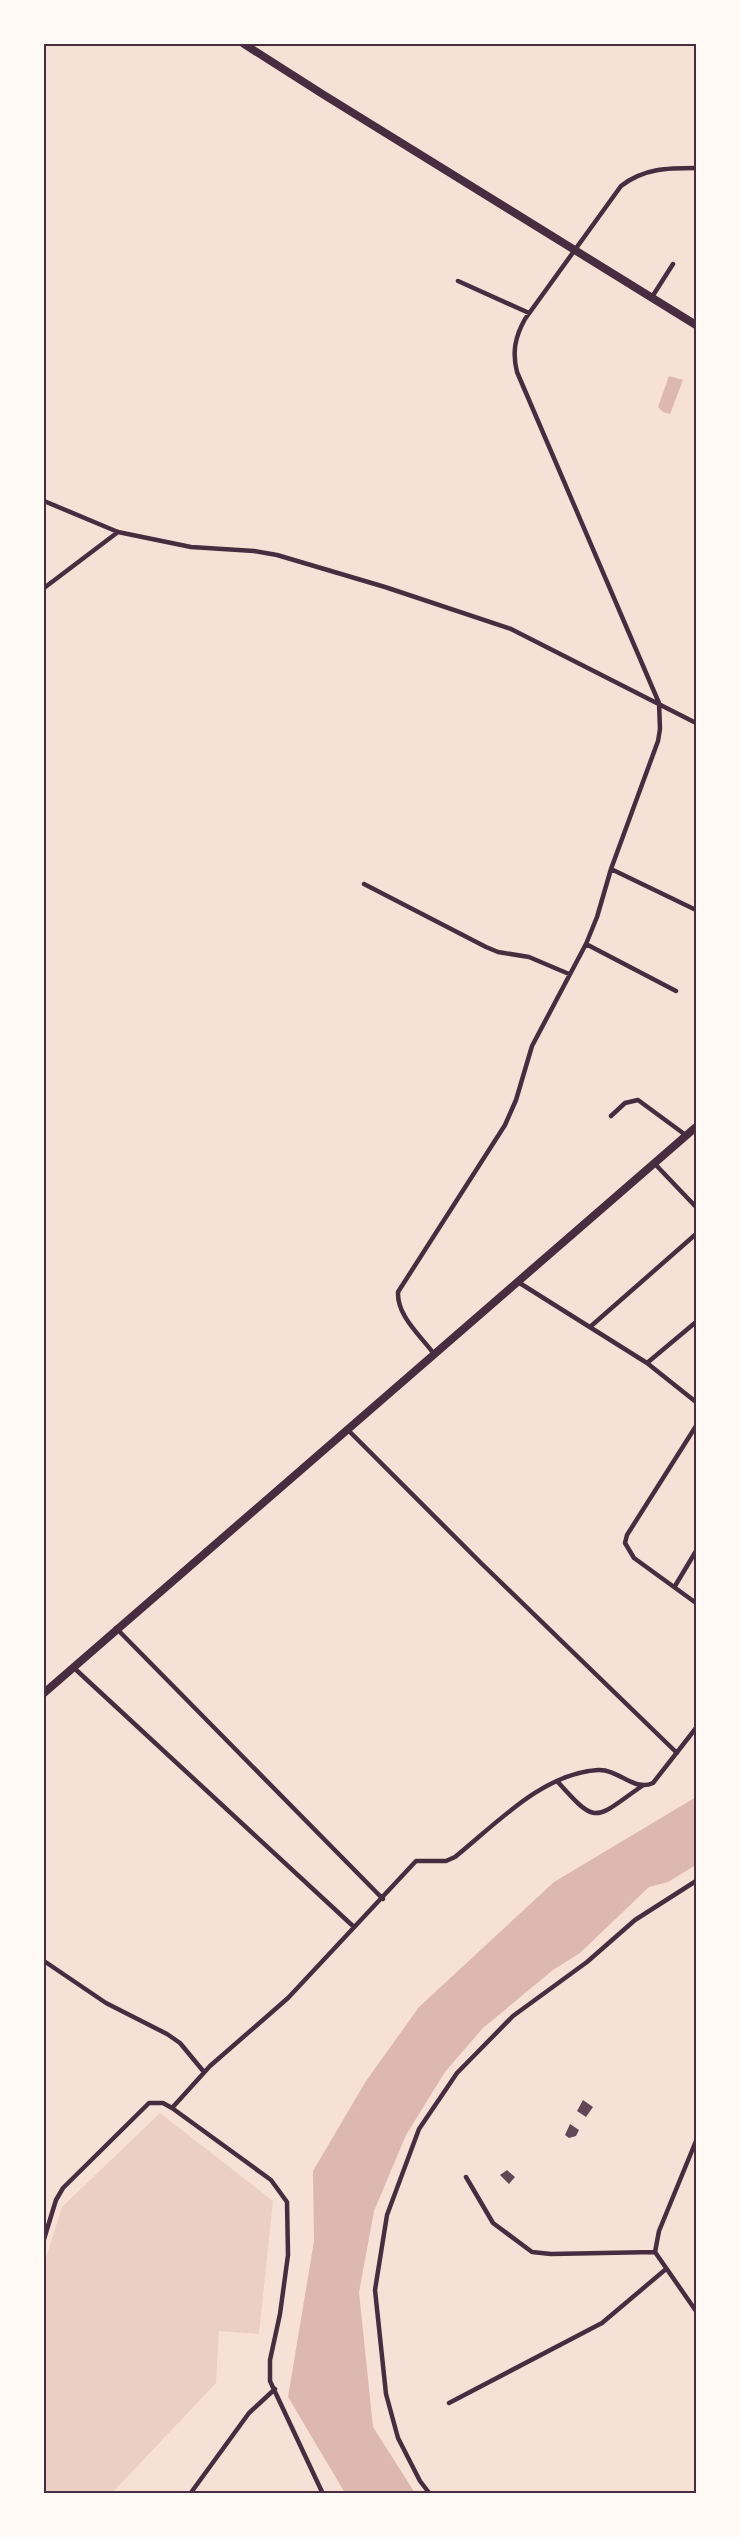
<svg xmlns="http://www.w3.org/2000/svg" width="740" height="2537" viewBox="0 0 740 2537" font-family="Commissioner,sans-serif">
<rect width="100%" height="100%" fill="#f7e1d7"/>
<path fill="#ebcfc5" d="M160 2113 273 2201 259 2334 219 2331 216 2383 112 2493H44V2264L62 2207Z"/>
<path fill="#dcb8b0" d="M669 376 683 380 670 414 663 412 658 407Z
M696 1797V1865L668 1882 649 1887 580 1953 553 1970 483 2028 445 2072 406 2135 374 2211 359 2292 373 2427 415 2493H345L288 2397 314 2241 313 2171 366 2081 419 2007 554 1882Z"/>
<path fill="#644757" d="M583 2100 593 2107 586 2117 577 2111Z
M570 2124 579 2130 576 2136 569 2138 565 2135Z
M507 2170 515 2177 509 2184 500 2175Z"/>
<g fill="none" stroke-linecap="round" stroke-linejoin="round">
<path stroke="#4a2c40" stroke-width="4.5" d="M458 281 529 313
M652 297 673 264
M44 501 118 532 191 547 254 551 277 555 385 587 511 629 696 723
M44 588 118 532
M611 869 696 910
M364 884 486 947 498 952 529 957 569 974
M586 944 676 991
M611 1116 625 1103 638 1100 687 1136
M655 1164 696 1207
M518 1282 647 1363 696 1402
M590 1327 696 1234
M434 1354C420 1335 397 1316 398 1292L505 1125 516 1100 532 1046 586 944 597 917 611 869 658 741 660 729 659 703 517 372C512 352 515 337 525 319L621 186C644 168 668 168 696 168
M647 1363 696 1322
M696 1426 627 1535 625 1543 634 1558 696 1603
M347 1429 482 1564 677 1753
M675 1586 696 1551
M116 1628 383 1899
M73 1667 354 1927
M557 1781C598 1827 594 1819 642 1786
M44 1961 106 2003 167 2034 180 2043 204 2072
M172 2108 210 2066 288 1998 416 1861H446L455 1857C496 1824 543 1773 598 1770 619 1769 634 1792 653 1783L696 1728
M696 2141 659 2231 655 2252 696 2311
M466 2177 493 2223 532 2252 551 2254 655 2252
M44 2239 56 2200 63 2188 149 2103H163L172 2108 271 2180 287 2202 288 2255 280 2314 270 2360V2381L323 2494
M449 2403 602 2323 666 2269
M190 2494 249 2413 275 2389
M430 2494 420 2481 398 2438 386 2394 375 2290 387 2215 419 2129 457 2073 513 2016 587 1962 635 1920 696 1881"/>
<path stroke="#4a2c40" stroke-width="8" d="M244 44 324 95 696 325
M44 1693 696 1127"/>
</g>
<rect width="740" height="2537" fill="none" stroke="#fffaf5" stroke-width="90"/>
<rect x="45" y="45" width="650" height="2447" fill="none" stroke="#4a2c40" stroke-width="2"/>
</svg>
